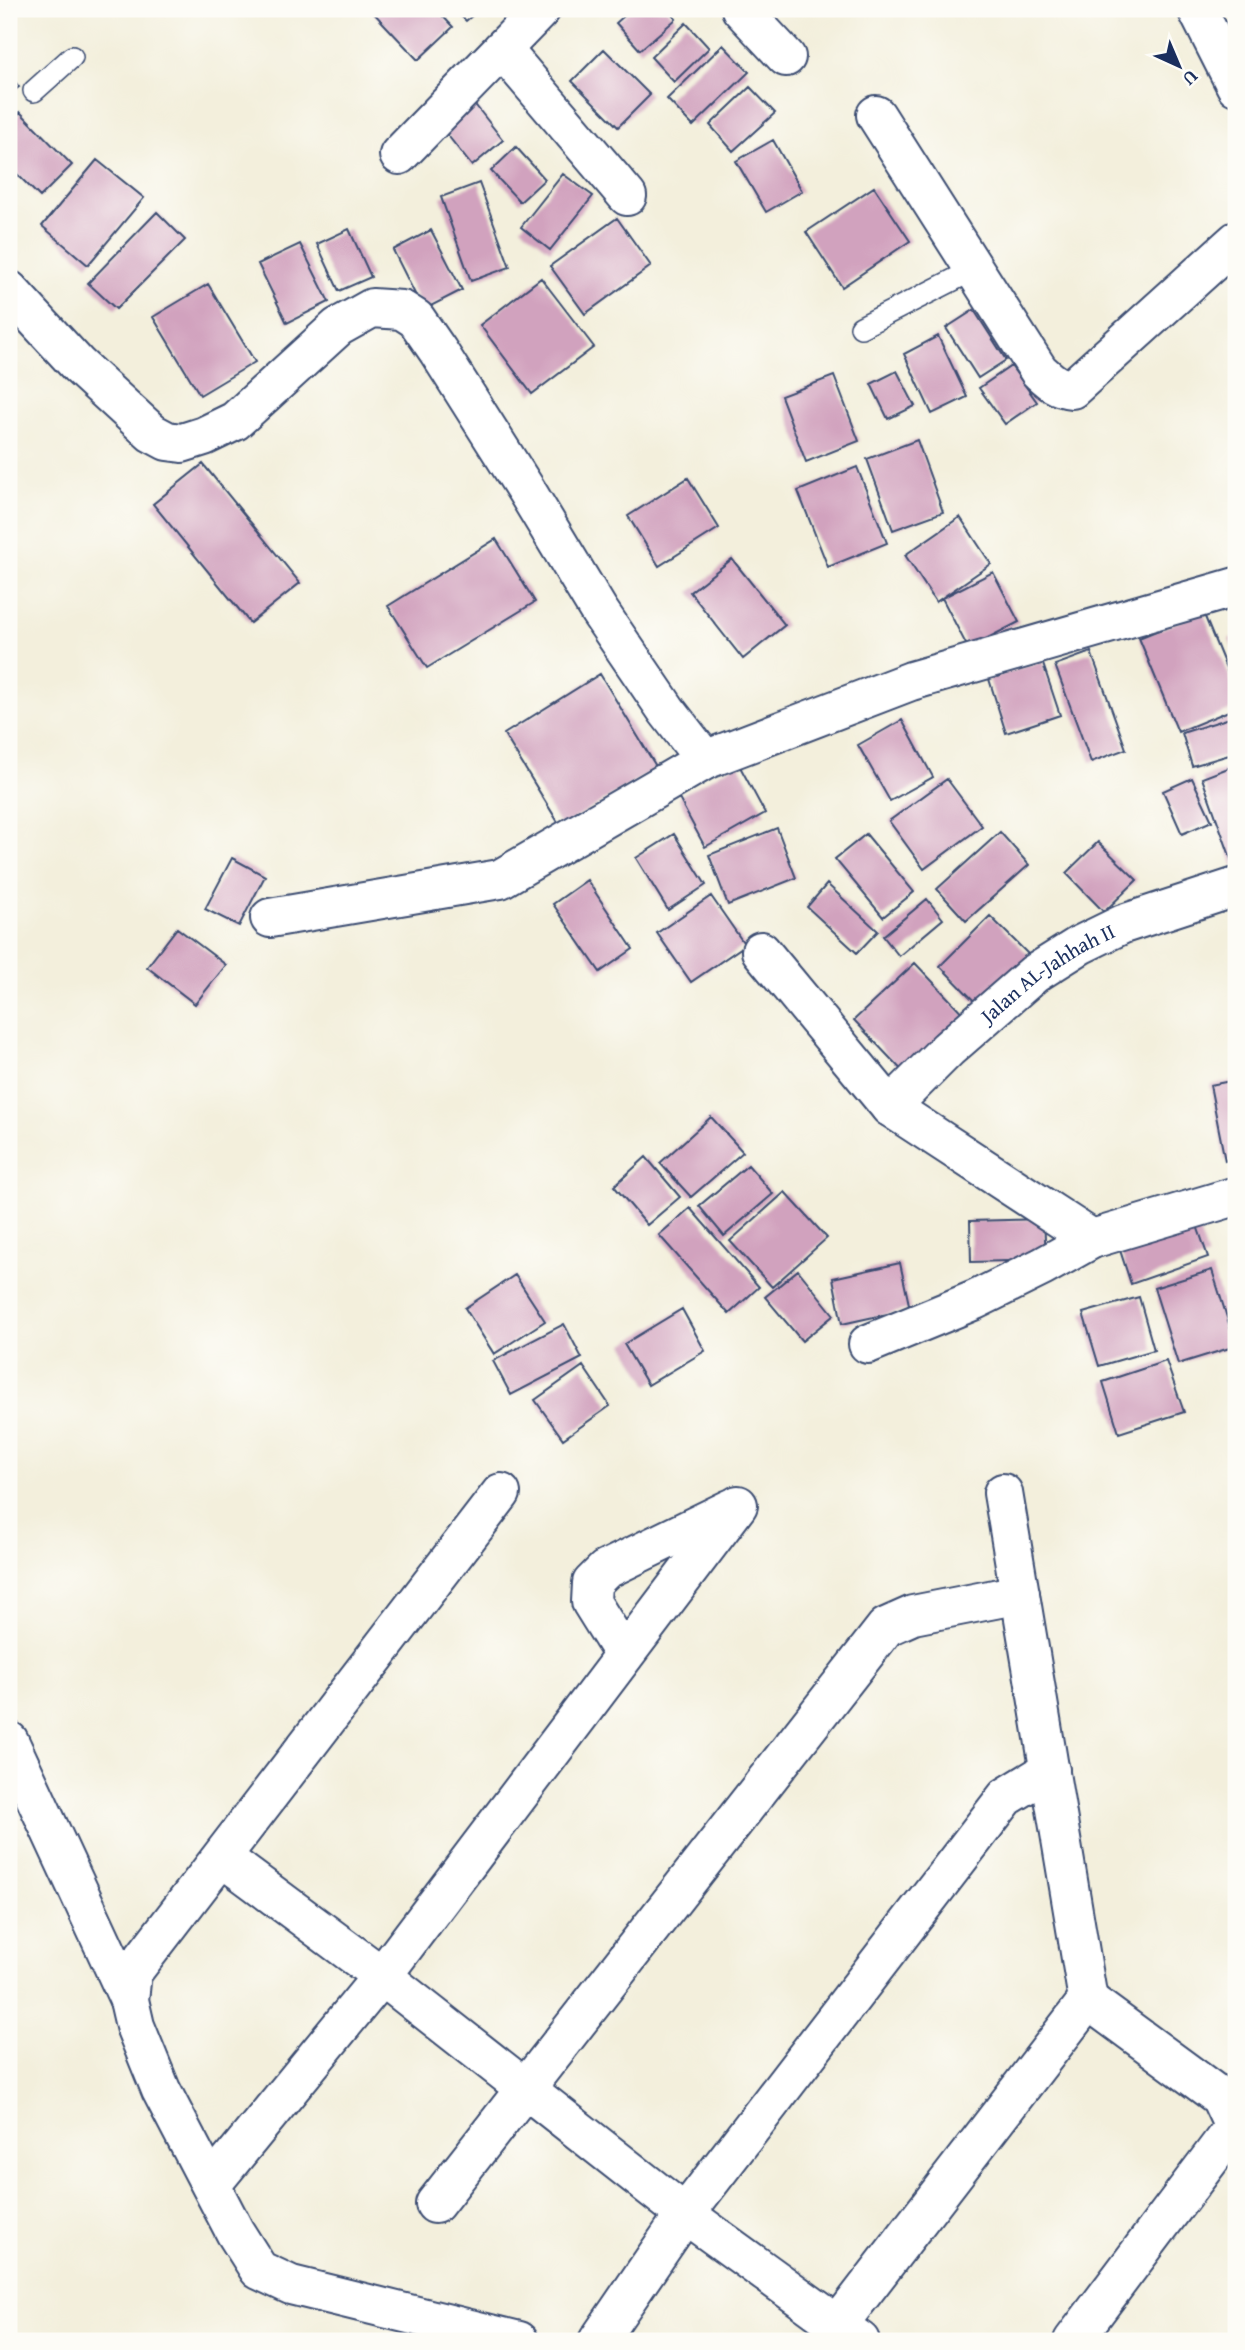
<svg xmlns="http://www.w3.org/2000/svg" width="1245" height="2350" viewBox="0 0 1245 2350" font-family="'Gentium Book Plus',serif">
<rect width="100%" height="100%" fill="#fdfcf7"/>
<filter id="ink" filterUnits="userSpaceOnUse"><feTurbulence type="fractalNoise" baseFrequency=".0143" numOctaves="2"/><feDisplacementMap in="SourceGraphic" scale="14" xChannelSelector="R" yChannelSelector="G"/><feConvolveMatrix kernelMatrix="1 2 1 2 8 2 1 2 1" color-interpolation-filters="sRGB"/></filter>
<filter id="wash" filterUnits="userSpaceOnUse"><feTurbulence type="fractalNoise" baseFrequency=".00686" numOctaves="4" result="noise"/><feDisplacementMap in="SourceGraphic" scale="28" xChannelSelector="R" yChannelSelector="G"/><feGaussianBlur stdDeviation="1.57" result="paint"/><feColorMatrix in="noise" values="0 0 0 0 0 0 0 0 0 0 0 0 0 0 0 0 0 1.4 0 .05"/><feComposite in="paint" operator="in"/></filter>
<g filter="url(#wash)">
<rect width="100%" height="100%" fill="#f3efdc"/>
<g id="blocks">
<path fill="#d1a2be" d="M370 9H436L453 27 418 60Z
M454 9H480L466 21Z
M632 9H667L676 19 640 50 616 23Z
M686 23 709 48 674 82 651 57Z
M723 45 749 72 693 126 667 99Z
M604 49 650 95 618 127 572 81Z
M9 74 19 87 9 94Z
M750 87 775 113 733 151 710 125Z
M469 97 503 140 472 166 438 123Z
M20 112 72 165 40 197 9 166V124Z
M773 140 802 191 766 212 736 161Z
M516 147 545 179 520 202 491 171Z
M97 160 144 198 88 265 42 226Z
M563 174 593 196 550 250 521 227Z
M479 183 510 267 471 281 441 197Z
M874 187 910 241 842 287 806 232Z
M157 212 185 240 116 309 88 283Z
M617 218 651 266 585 314 550 266Z
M349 229 371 277 339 291 317 244Z
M431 230 462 290 423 310 393 250Z
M300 244 329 302 287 323 258 264Z
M541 278 594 347 532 394 480 325Z
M208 284 255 362 200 395 153 317Z
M974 310 1006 360 978 378 946 328Z
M938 336 967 397 932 414 904 354Z
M1011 366 1037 402 1005 424 979 388Z
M897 371 915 406 888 419 871 384Z
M834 376 859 441 806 462 781 396Z
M917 440 943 512 893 530 867 459Z
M203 464 300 583 250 623 153 504Z
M857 467 887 543 828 567 798 491Z
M688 478 719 528 659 566 628 516Z
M960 517 991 564 936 602 905 555Z
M496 539 535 602 427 668 388 606Z
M732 559 785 625 743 659 690 592Z
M993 572 1019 622 968 648 942 598Z
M1203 612 1236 692V708L1178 732 1139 638Z
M1236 636V656L1229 639Z
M1091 652 1126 749 1091 762 1055 665Z
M1042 661 1060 715 1006 733 989 679Z
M600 674 657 768 561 827 504 734Z
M1236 716V753L1192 766 1182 733Z
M902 720 933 777 890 801 858 745Z
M738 763 765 813 705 847 678 797Z
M1236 765V866L1234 867 1202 778Z
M1192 778 1212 821 1182 834 1163 791Z
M947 779 982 826 924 869 889 821Z
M777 828 796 878 728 905 709 855Z
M1000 832 1029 865 966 921 937 889Z
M674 834 706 885 668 910 636 858Z
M866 834 914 892 883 917 835 859Z
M1098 842 1137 880 1104 912 1066 873Z
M232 858 265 876 239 926 205 909Z
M587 880 633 949 600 972 553 904Z
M827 884 878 931 857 953 807 907Z
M711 896 745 945 691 982 657 933Z
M927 899 943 919 899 956 883 936Z
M990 916 1034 960 983 1010 940 966Z
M177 928 226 965 195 1004 147 967Z
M915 963 969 1020 909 1078 854 1020Z
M1236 1080V1158L1225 1161 1210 1085Z
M711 1117 743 1152 691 1197 660 1163Z
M646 1157 680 1197 647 1225 614 1186Z
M748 1165 773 1194 724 1236 699 1206Z
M785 1192 827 1238 772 1287 730 1241Z
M690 1208 759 1287 729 1314 659 1235Z
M1044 1219 1046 1260 971 1262 970 1221Z
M1195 1220 1208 1257 1131 1284 1119 1247Z
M900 1263 910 1309 842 1324 833 1278Z
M798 1270 834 1315 802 1341 765 1297Z
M1212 1270 1236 1346 1178 1364 1154 1288Z
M515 1275 545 1321 494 1354 465 1308Z
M1139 1297 1154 1350 1099 1366 1083 1313Z
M682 1309 705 1351 648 1385 624 1344Z
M564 1324 582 1358 511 1395 493 1361Z
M1166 1361 1184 1412 1119 1433 1103 1382Z
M583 1366 610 1406 563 1439 535 1400Z"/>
</g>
</g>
<g filter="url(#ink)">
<use href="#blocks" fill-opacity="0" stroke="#3b4c71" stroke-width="2"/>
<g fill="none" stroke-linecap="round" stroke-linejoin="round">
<defs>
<path id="lane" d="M34 91 72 57
M861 327 975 269"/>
<g id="street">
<path d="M741 9 786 57"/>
<path d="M1197 9 1236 86"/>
<path d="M502 49 627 196"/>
<path d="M876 115 1039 371C1050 381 1057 388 1072 389L1236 241"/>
<path d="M399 155 541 9"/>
<path d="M9 290 78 365 152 433 167 441 182 443 204 436 235 421 338 327 372 308 402 310 416 319 438 351 526 490 599 611 667 711 705 760"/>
<path d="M270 918 500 879 705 760 911 681 1236 587"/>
<path d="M761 951 890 1107 1092 1239"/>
<path id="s1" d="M890 1107 948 1049 1034 974 1080 945 1123 924 1236 887"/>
<path d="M868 1344 975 1300 1042 1267 1092 1239 1236 1196"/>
<path d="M501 1493 132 1973 129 2000 135 2026 161 2090 235 2232 259 2270 291 2285 519 2341"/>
<path d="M1003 1493 1088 2000"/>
<path d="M624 1655 591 1602 592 1583 605 1570 730 1509"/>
<path d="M9 1741 129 2000"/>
<path d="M223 1858 382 1976 685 2214 860 2341"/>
<path d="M211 2185 382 1976 738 1505"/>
<path d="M435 2204 886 1627 913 1615 1020 1594"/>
<path d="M838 2325 1088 2000 1220 2097 1234 2127 1073 2341"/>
<path d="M598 2341 685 2214 1006 1797 1050 1770"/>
</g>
</defs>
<use href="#lane" stroke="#3b4c71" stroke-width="24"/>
<use href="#street" stroke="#3b4c71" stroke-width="42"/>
<use href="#lane" stroke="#fff" stroke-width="21"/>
<use href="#street" stroke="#fff" stroke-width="38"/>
</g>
</g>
<g text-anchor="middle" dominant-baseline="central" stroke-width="6" stroke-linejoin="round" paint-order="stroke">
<g font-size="21" fill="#1b2f5e" stroke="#fdfcf7">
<text stroke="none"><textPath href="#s1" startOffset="208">Jalan AL-Jahhah II</textPath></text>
</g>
</g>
<rect width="1245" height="2350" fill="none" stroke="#fdfcf7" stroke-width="35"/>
<g transform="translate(1179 66) rotate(136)" stroke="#fdfcf7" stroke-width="5" paint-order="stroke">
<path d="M0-5L12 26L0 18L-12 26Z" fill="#1b2f5e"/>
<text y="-10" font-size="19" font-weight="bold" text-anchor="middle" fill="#1b2f5e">U</text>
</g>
</svg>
